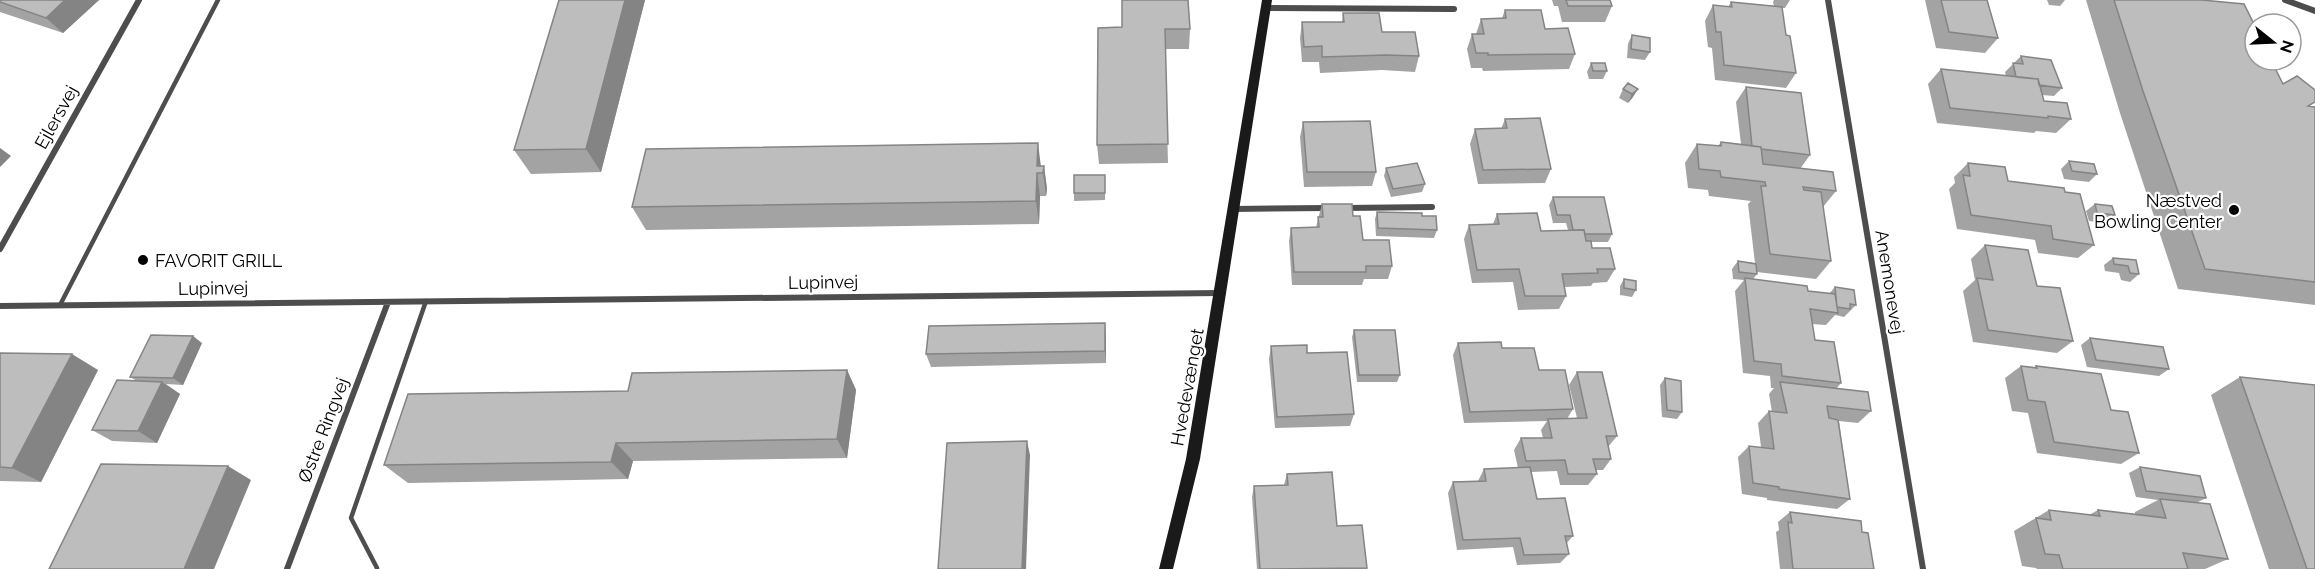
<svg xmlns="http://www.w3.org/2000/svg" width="2315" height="569" viewBox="0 0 2315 569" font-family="Raleway,sans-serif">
<rect width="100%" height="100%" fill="#fff"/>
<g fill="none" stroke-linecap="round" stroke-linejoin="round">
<path stroke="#4d4d4d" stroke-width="4.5" d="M60 305 218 0
M377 568 351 518 426 301"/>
<path stroke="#4d4d4d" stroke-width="6" d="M1828 0 1923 569
M2285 0 2315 11
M1266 8 1454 9
M1346 208 1432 207
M1234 209 1327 208
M0 249 139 0
M0 306 1220 293
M287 569 388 302"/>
<path fill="#1a1a1a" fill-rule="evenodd" d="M1262 0H1272L1200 459 1173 569H1159L1186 459Z"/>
</g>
<path fill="#a3a3a3" d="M0 0H99L63 33 0 12Z
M559 0H645L601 172 531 174 514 150Z
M1552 0H1610L1612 6 1605 22H1562L1558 6H1554Z
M1774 0H1790L1785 8H1782L1786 35 1796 73 1786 88 1715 80 1712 48 1708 47 1705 21 1713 5 1728 7 1731 2 1774 6 1773 2Z
M1925 0H1987L1998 38 1985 53 1936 48Z
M2047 0H2065L2060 6 2049 5Z
M2086 0H2202L2283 84 2310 107H2315V305L2178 289 2120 113Z
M1505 10 1545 29 1575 54 1569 69 1483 71 1482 68H1471L1467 49 1472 34H1476L1481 19 1502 18Z
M1343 13 1382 32 1419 56 1415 72 1382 70 1320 73 1319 62H1302L1300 38 1302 22H1342Z
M1098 28 1190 29 1189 49H1165L1168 163 1099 164 1097 145Z
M1632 35 1650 52 1645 60 1627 58 1628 44Z
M2021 56 2062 88 2054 96 2042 95 2044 101 2071 119 2056 133 2036 131 2034 133 1937 123 1928 84 1941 69 2006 76 2005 72Z
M1591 63 1607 71 1603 79H1589L1587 72Z
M1628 83 1633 97 1628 103 1619 98 1623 89Z
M1746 87 1810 155 1800 169 1836 191 1823 207 1831 261 1816 279 1757 272V274L1753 279 1808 291 1829 294 1835 287 1856 305 1844 317 1835 315 1826 325 1812 324 1815 340 1841 383 1836 389 1871 411 1858 423 1839 421 1850 499 1837 509 1767 500V498L1742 494 1738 457 1749 446 1761 447 1758 423 1769 411 1772 412 1769 394 1774 388H1771L1770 376 1743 373 1735 291 1744 280 1733 279 1732 269 1738 261 1755 263 1748 204 1751 201 1709 196 1708 190 1688 188 1685 163 1697 144 1718 146 1721 142 1741 144 1736 102Z
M1505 119 1551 169 1545 183 1478 184 1470 144 1475 129H1501Z
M1303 122 1376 172 1372 186 1304 187 1300 137Z
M2069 161 2097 174 2089 182 2064 179 2061 169Z
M1968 163 2008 181 2065 192 2094 245 2078 258 2038 253 2035 240 1957 229 1949 189 1955 183 1954 177Z
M1041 166H1044L1047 189 1046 196H1040L1039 224 646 230 632 207Z
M1386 168 1425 184 1422 192 1391 197 1384 176Z
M1105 175V200L1074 201V193Z
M1553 197 1612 234 1608 242H1591L1592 248 1615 269 1607 282 1593 283 1591 286 1564 287 1566 296 1559 309 1518 310 1513 282 1472 283 1464 239 1469 225 1493 224 1497 214 1541 231 1568 230 1566 223H1553L1549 205Z
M1322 204 1353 216 1363 240 1392 266 1388 279H1364L1362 285H1292L1289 241 1291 228 1316 227Z
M2095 204 2115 215 2106 223 2089 221 2086 211Z
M1377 212 1422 216 1437 230 1434 238 1376 236 1375 219Z
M1985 245 2037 286 2073 341 2057 353 1973 342 1963 291 1975 280 1971 259Z
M2113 258 2136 260 2139 274 2130 282 2121 280 2119 273 2105 271 2104 265Z
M1624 279 1636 290 1632 297 1620 295V286Z
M1354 330 1400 375 1397 382H1357L1352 337Z
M1106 336V363L931 367 926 354Z
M2090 338 2169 369 2159 376 2087 367 2081 345Z
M202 343 183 385 166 384 180 394 157 443 112 441 92 430 137 381 130 377Z
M1458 343 1502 348 1539 370 1573 409 1567 419 1577 418 1569 385 1577 372 1617 436 1608 447 1611 459 1603 470H1596L1597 474 1588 485H1560L1557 471 1531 472 1537 499 1573 536 1566 544 1569 554 1560 563 1517 565 1513 547 1457 550 1448 493 1453 482 1478 481 1484 469 1518 468 1514 450 1521 438H1543L1541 430 1547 421 1464 423 1453 355Z
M1271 346 1307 353 1354 414 1350 426 1275 428 1269 359Z
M0 353 98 370 41 482 0 481Z
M2021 366 2034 368 2036 366 2111 410 2139 453 2121 464 2037 453 2028 413 2012 411 2005 378Z
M847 370 856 390 847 458 633 461 628 479 408 483 384 465 628 391Z
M2240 377 2315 569H2269L2211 395Z
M1665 378 1682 412 1677 419 1662 417 1660 385Z
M2140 467 2206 498 2196 503 2228 559 2205 569H2037L2036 568 2022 566 2014 531 2049 510 2089 515 2098 510 2135 515V512L2158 500 2136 497 2129 473Z
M1287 474 1337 526 1367 568V569H1257L1252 497 1254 486 1284 485Z
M1790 512 1874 569H1780L1776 532 1779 530 1778 522Z"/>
<path fill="#848484" d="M65 0H99L63 33 46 18Z
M625 0H645L601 172 586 149Z
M1638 89 1633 97 1628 103 1632 94Z
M1038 143 1041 167 1037 166Z
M0 148 11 156 0 167Z
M1044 166 1047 189 1046 196 1043 173Z
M1037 173 1040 196 1039 224 1036 201Z
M1105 323 1106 336V363L1105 351Z
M193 336 202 343 183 385 173 378Z
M72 354 98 370 41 482 12 468Z
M847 370 856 390 847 458 837 439Z
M162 382 180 394 157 443 138 431Z
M1027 441 1030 455 1026 569H1022Z
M616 443 633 461 628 479 611 462Z
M228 466 251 480 214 569H184Z"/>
<path fill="#bdbdbd" stroke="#848484" stroke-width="1.5" d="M0 0H65L46 18 0 2Z
M559 0H625L586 149 514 150Z
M1122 0H1188L1190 29H1165L1168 144 1097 145 1098 28 1122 27Z
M1566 0H1610L1612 6H1568Z
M1941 0H1987L1998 38 1949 32Z
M2114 0H2202L2244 4 2255 26V60H2271L2283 84 2297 76 2315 90V102L2308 106 2315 107V282L2205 269 2143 91Z
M1731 2 1782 7 1786 35 1790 36 1796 73 1724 65 1721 32H1716L1713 5 1732 7Z
M1505 10H1541L1545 29 1568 28 1575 54 1488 55V53H1476L1472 34H1484L1481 19 1506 18Z
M1343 13H1379L1382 32H1415L1419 56 1385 55 1322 57V46L1304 47 1302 22H1344Z
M1632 35 1650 38V52L1631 49Z
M2021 56 2051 60 2062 88 2039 85 2038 79 2016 77 2013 63 2023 64Z
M1591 63H1605L1607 71H1593Z
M1941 69 2038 79 2044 101 2067 103 2071 119 2048 116V118L1950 108Z
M1628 83 1638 89 1632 94 1623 89Z
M1746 87 1801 93 1810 155 1761 149V147L1752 146Z
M1540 118 1551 169 1483 170 1475 129 1507 128 1505 119Z
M1370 121 1376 172H1307L1303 122Z
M1721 142 1761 147 1763 164 1833 172 1836 191 1803 187 1804 190 1821 192 1831 261 1770 254 1761 186H1766L1765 182 1721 177 1720 171 1699 169 1697 144 1721 146Z
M1038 143 1037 166H1044L1043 173H1037L1036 201 632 207 646 149Z
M2069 161 2094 164 2097 174 2072 171Z
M1417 163 1425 184 1393 189 1386 168Z
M1968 163 2005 167 2008 181 2064 188 2065 192 2080 194 2094 245 2053 239 2051 226 1971 215 1963 175 1970 176Z
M1074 175H1105V193H1074Z
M1553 197H1604L1612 234H1585L1584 230H1573L1570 215H1557Z
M1322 204H1352L1353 216H1360L1363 240H1389L1392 266H1366V272H1294L1291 228 1319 227 1318 217H1323Z
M2095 204 2112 206 2115 215 2097 213Z
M1377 212 1422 213V216H1436L1437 230 1378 228Z
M1537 213 1541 231 1584 230 1586 241H1591L1592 248H1610L1615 269H1597L1598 273 1562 274 1566 296H1525L1519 269 1477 270 1469 225 1499 224 1497 214Z
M1985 245 2028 250 2037 286 2060 288 2073 341 1988 330 1977 278 1993 280Z
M2113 258 2136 260 2139 274 2130 273 2128 266 2114 264Z
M1738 261 1756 264 1757 274 1739 272Z
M1745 278 1807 286 1808 291 1835 294 1838 313 1810 309 1815 340 1834 342 1841 383 1782 376 1781 364 1754 361Z
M1624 279 1636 281V290L1624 288Z
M1835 287 1854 290 1856 305 1850 304V309L1837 307Z
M1105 323V351L926 354 929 326Z
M1354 330H1395L1400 375H1359Z
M151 335 193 336 173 378 130 377Z
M2090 338 2163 347 2169 369 2096 360Z
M1501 342 1502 348H1534L1539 370H1565L1573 409 1470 412 1458 343Z
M1307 345V353L1347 352 1354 414 1277 417 1271 346Z
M0 353 72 354 12 468 0 467Z
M2021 366 2037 368 2036 366 2101 374 2111 410 2128 412 2139 453 2054 442 2045 402 2028 400Z
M847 370 837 439 616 443 611 462 384 465 408 394 628 391 632 373Z
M1577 372H1602L1617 436H1606L1611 459H1593L1597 474H1568L1565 460 1526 461 1521 438H1552L1548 419 1587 418Z
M2240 377 2315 385V569H2307Z
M1665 378 1681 381 1682 412 1667 410Z
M117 380 162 382 138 431 92 430Z
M1780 382 1868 392 1871 411 1827 406 1829 418 1838 420 1850 499 1779 489V487L1753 483 1749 446 1774 449 1769 411 1787 413Z
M1027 441 1022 569H938L947 443Z
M101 464 228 466 184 569H49Z
M1530 467 1537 499 1565 498 1573 536H1565L1569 554 1524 555 1520 538 1463 540 1453 482 1486 481 1484 469Z
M2140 467 2200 476 2206 498 2146 491Z
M1332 472 1337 526 1362 525 1367 568 1260 569 1254 486 1288 485 1287 474Z
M2160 499 2210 504 2228 559 2183 553 2188 569H2063L2059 555 2045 554 2036 518 2051 520 2049 510 2100 516 2098 510 2166 518Z
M1790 512 1861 521 1862 532 1868 533 1874 569H1793L1788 522 1792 523Z"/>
<g fill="#000" stroke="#fff" stroke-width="2">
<circle cx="2234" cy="210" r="6"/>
<circle cx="143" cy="260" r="6"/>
</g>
<g text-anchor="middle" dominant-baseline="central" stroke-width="4.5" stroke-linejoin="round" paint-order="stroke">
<g font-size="18" fill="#000" stroke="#fff">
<text transform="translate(56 117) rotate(-61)">Ejlersvej</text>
<text transform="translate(823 282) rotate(-1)">Lupinvej</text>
<text transform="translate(1890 282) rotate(81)">Anemonevej</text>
<text transform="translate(213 288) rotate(-1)">Lupinvej</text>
<text transform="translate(1187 387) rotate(-80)">Hvedevænget</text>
<text transform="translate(323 430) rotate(-69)">Østre Ringvej</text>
</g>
<g font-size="18" fill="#000" stroke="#fff" text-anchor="end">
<text x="2222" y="200">Næstved<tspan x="2222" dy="21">Bowling Center</tspan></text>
<text x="155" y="260" text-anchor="start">FAVORIT GRILL</text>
</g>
</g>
<g transform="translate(2273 42) rotate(108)"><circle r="28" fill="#ffffff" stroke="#999999" stroke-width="1.5"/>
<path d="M0-4.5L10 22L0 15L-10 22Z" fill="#000000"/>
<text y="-9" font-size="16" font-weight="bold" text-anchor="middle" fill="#000000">N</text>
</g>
</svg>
